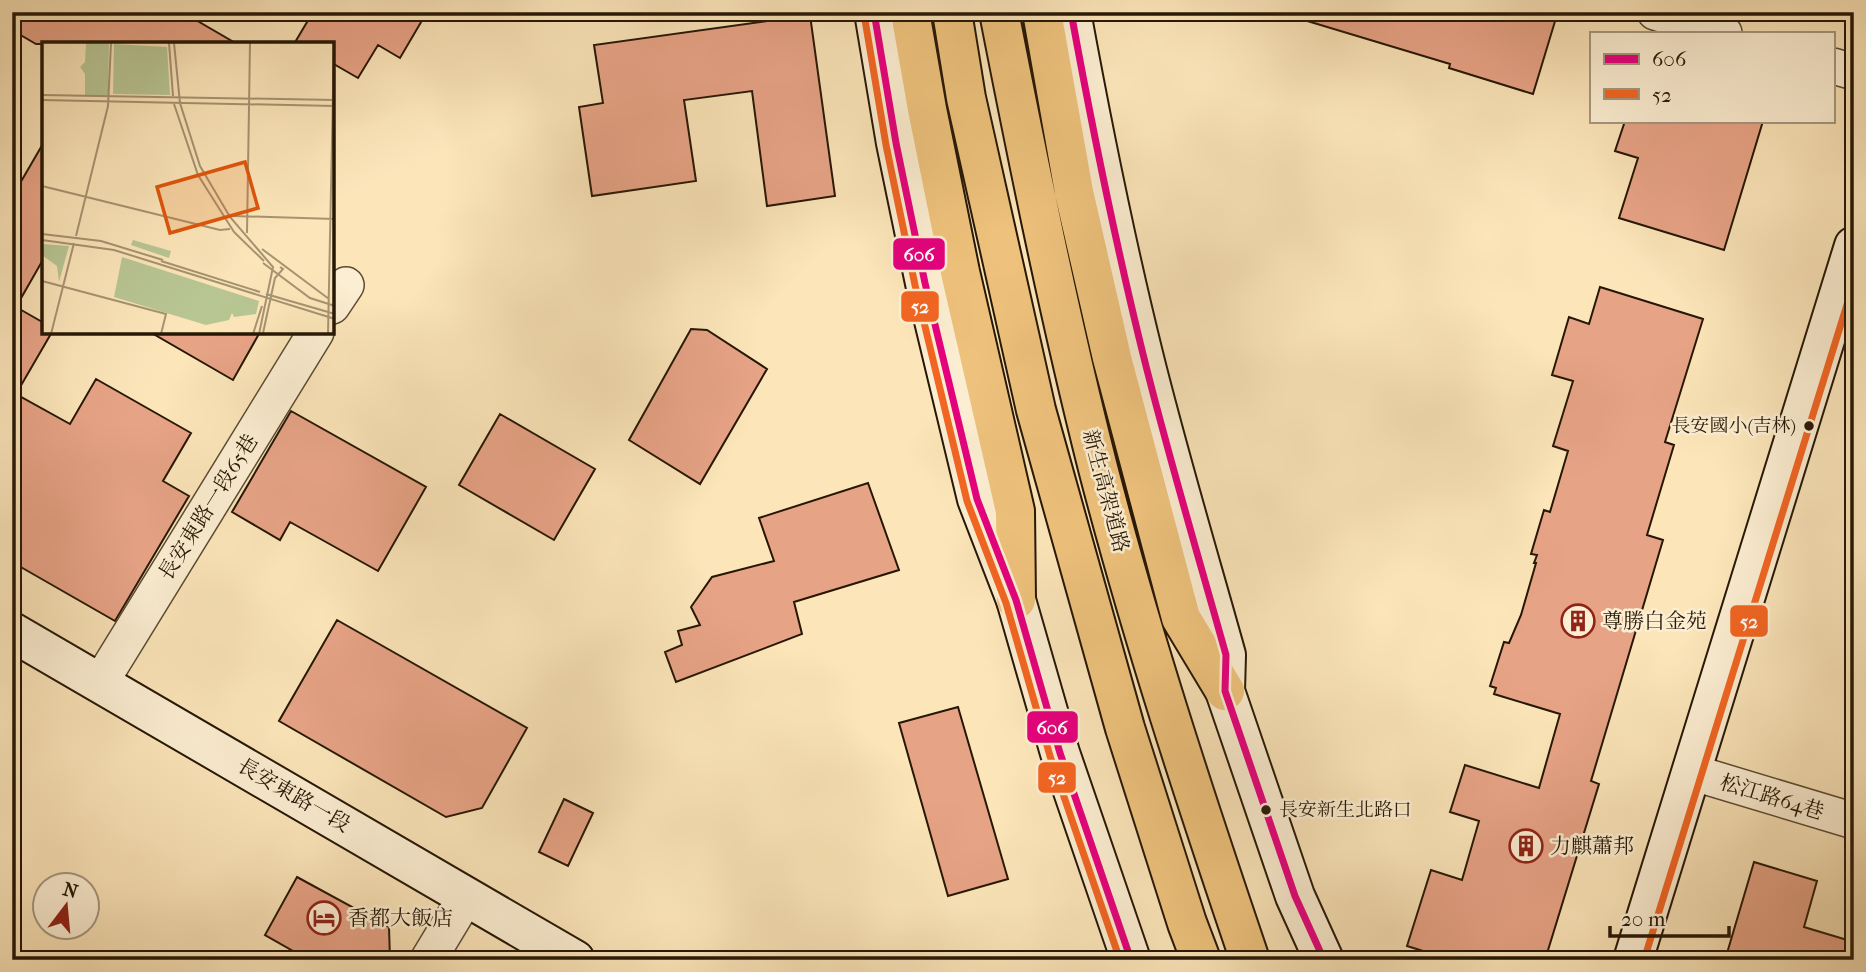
<svg xmlns="http://www.w3.org/2000/svg" width="1866" height="972" viewBox="0 0 1866 972" font-family="'IM FELL French Canon','Noto Serif TC',serif">
<rect width="100%" height="100%" fill="#fbe5b9"/>
<filter id="stains"><feTurbulence type="fractalNoise" baseFrequency=".00286" numOctaves="4"/><feColorMatrix values="0 0 0 0 .2 0 0 0 0 .09 0 0 0 0 .02 0 0 0 .5 -.17"/></filter>
<radialGradient id="worn" r=".72"><stop offset=".6" stop-color="#630" stop-opacity="0"/><stop offset="1" stop-color="#630" stop-opacity=".3"/></radialGradient>
<path fill="#e7a386" stroke="#261705" stroke-width="2" d="M12 12H182L237 44H36L12 30Z
M313 12H427L400 58 378 45 358 78 332 63V44H294Z
M1305 12H1538L1556 18 1533 94 1449 68 1450 64 1304 20Z
M810 15 835 196 767 206 752 91 684 100 696 181 592 196 579 107 603 103 594 45Z
M1625 121H1763L1724 250 1619 218 1638 158 1615 151Z
M44 142V258L16 307 44 323V332H52L16 394 70 424 96 379 191 433 163 481 189 496 115 621 12 562V197Z
M1600 287 1703 319 1665 442 1674 445 1647 535 1663 540 1591 781 1599 784 1545 960H1452L1407 946 1431 870 1462 880 1479 821 1450 812 1465 765 1539 788 1560 714 1494 694 1496 688 1490 686 1504 642 1509 643 1521 615 1536 563H1534L1537 555 1531 554 1544 510 1550 512 1568 451 1553 446 1573 381 1552 375 1569 317 1589 324Z
M691 329 707 330 767 369 700 484 629 440Z
M150 332H260L233 380Z
M291 411 426 487 378 571 290 522 280 540 232 512Z
M500 414 595 469 554 540 459 485Z
M868 483 899 570 794 602 802 634 676 682 665 652 682 645 678 631 700 625 691 607 712 577 774 561 759 518Z
M337 620 527 728 482 808 446 817 279 721Z
M958 707 1008 879 948 896 899 723Z
M564 799 593 813 568 866 539 852Z
M1754 862 1817 881 1804 927 1854 942V960H1725Z
M297 877 389 927 390 960H309L265 935Z"/>
<g fill="none" stroke-linecap="round" stroke-linejoin="round">
<defs>
<path id="street" d="M1655 12 1724 33
M1833 66 1854 72
M332 306 346 285
M100 683 316 332
M1691 772 1854 821
M428 960 466 897"/>
<path id="secondary" d="M874 12 896 143 925 283 977 499 1016 600 1060 753 1131 960
M1071 12C1092 127 1115 241 1143 354 1168 455 1198 555 1226 655L1225 691 1295 896 1324 960
M12 632 575 960
M1633 960 1854 246"/>
<path id="highway" d="M910 12 927 109 960 272 1015 511 1016 600
M952 12 966 98 1036 410 1125 728 1187 923 1201 960
M999 12C1029 165 1060 318 1098 468 1141 634 1195 798 1250 960
M1042 12 1074 192 1112 358 1181 618 1225 691"/>
</defs>
<use href="#street" stroke="#5b4a32" stroke-width="38"/>
<use href="#secondary" stroke="#261705" stroke-width="42"/>
<use href="#highway" stroke="#261705" stroke-width="42"/>
<use href="#street" stroke="#fceed2" stroke-width="35"/>
<use href="#secondary" stroke="#fceed2" stroke-width="38"/>
<use href="#highway" stroke="#eec27c" stroke-width="38"/>
<defs>
<path id="bus-1" d="M874 12 896 143 925 283 977 499 1016 600 1060 753 1131 960
M1071 12C1092 127 1115 241 1143 354 1168 455 1198 555 1226 655L1225 691 1295 896 1324 960"/>
<path id="bus-2" d="M864 14 886 145 915 285 967 501 1006 603 1050 756 1120 960
M1644 960 1854 282"/>
</defs>
<use href="#bus-1" stroke="#fceed2" stroke-width="12"/>
<use href="#bus-2" stroke="#fceed2" stroke-width="12"/>
<use href="#bus-1" stroke="#e5007d" stroke-width="7"/>
<use href="#bus-2" stroke="#f26522" stroke-width="7"/>
</g>
<defs>
<symbol id="building-ring" viewBox="-11 -11 22 22"><circle r="9.5" fill="#fceed2" stroke="#8f2418" stroke-width="1.5"/><path d="M-4-6H4V6H1V3H-1V6H-4ZM-2.5-4.3h1.7v1.8h-1.7ZM.8-4.3h1.7v1.8H.8ZM-2.5-1h1.7V.8h-1.7ZM.8-1h1.7V.8H.8Z" fill="#8f2418"/></symbol>
<symbol id="hotel-ring" viewBox="-11 -11 22 22"><circle r="9.5" fill="#fceed2" stroke="#8f2418" stroke-width="1.5"/><path d="M-6-4.5h1.5V1H6V5H4.5V3h-9V5H-6ZM-4 0a1.8 1.8 0 1 1 3.6 0ZM.5 0V-2.5h3Q6-2.5 6 0Z" fill="#8f2418"/></symbol>
</defs>
<g fill-rule="evenodd">
<use href="#building-ring" x="1559" y="602" width="38" height="38"/>
<use href="#building-ring" x="1507" y="827" width="38" height="38"/>
<use href="#hotel-ring" x="305" y="899" width="38" height="38"/>
</g>
<g fill="#261705" stroke="#fceed2" stroke-width="2.5">
<circle cx="1809" cy="426" r="6"/>
<circle cx="1266" cy="810" r="6"/>
</g>
<g text-anchor="middle" dominant-baseline="central" stroke-width="5" stroke-linejoin="round" paint-order="stroke">
<g font-size="19" fill="#261705" stroke="#fceed2" text-anchor="end">
<text x="1796" y="426">長安國小(吉林)</text>
<text x="1279" y="810" text-anchor="start">長安新生北路口</text>
</g>
<g font-size="21" fill="#261705" stroke="#fceed2">
<text transform="translate(1106 491) rotate(75)">新生高架道路</text>
<text transform="translate(208 507) rotate(-58)">長安東路一段65巷</text>
<text transform="translate(294 795) rotate(30)">長安東路一段</text>
<text transform="translate(1772 797) rotate(17)">松江路64巷</text>
</g>
<g font-size="21" fill="#261705" stroke="#fceed2" text-anchor="start">
<text x="1602" y="621">尊勝白金苑</text>
<text x="1550" y="846">力麒蕭邦</text>
<text x="348" y="918">香都大飯店</text>
</g>
</g>
<g transform="translate(42 42)">
<rect width="292" height="292" fill="#fbe5b9"/>
<path d="M44 1 67 2 66 53H43V32L38 25 43 20ZM72 2 125 5 128 53 71 52ZM91 198 129 209 127 216 89 203ZM0 202 27 204 17 240 15 224 0 213ZM80 215 217 259 214 272 192 275 190 271 187 278 164 283 72 255Z" fill="#b8c694"/>
<path fill="none" stroke="#a69371" stroke-width="2" d="M127 1 131 54M132 1 138 61 158 124 188 175 231 225 217 292M0 53 293 58M0 58 293 64M132 62 156 133 192 190M0 144 178 188 188 187M191 174 293 177M192 190 222 219M205 191 208 1M0 192 59 199 121 218M34 194 66 64 69 1M0 198 72 208 293 277M220 207 287 257M119 219 218 250M221 221 268 256 293 264M0 239 124 272 119 292M224 252 293 272M221 291 233 236 241 227 238 225M9 292 32 201M211 292 220 264M286 292 292 1"/>
<path fill="#de560c" fill-opacity="0.15" stroke="#de560c" stroke-width="3.5" d="M203 120 216 166 128 191 115 145Z"/>
<rect width="292" height="292" fill="none" stroke="#261705" stroke-width="3.5"/>
</g>
<g stroke="#fceed2" stroke-width="2.5">
<rect x="892" y="237" width="54" height="34" rx="7" fill="#e5007d"/>
<rect x="900" y="290" width="40" height="33" rx="7" fill="#f26522"/>
<rect x="1729" y="604" width="40" height="34" rx="7" fill="#f26522"/>
<rect x="1026" y="710" width="53" height="34" rx="7" fill="#e5007d"/>
<rect x="1037" y="761" width="40" height="33" rx="7" fill="#f26522"/>
</g>
<g font-size="19" text-anchor="middle" font-weight="bold" fill="#fff">
<text x="919" y="261">606</text>
<text x="920" y="313">52</text>
<text x="1749" y="628">52</text>
<text x="1052" y="734">606</text>
<text x="1057" y="784">52</text>
</g>
<rect width="1866" height="972" fill="none" stroke="#fbe5b9" stroke-width="42"/>
<rect x="14" y="14" width="1838" height="944" fill="none" stroke="#261705" stroke-width="3.5"/>
<rect x="21" y="21" width="1824" height="930" fill="none" stroke="#261705" stroke-width="2"/>
<rect x="1590" y="32" width="245" height="91" fill="#fceed2" stroke="#a69880" stroke-width="2"/>
<rect x="1604" y="54" width="35" height="10" fill="#e5007d" stroke="#a69880" stroke-width="2"/>
<text x="1652" y="66" font-size="21" fill="#261705">606</text>
<rect x="1604" y="89" width="35" height="10" fill="#f26522" stroke="#a69880" stroke-width="2"/>
<text x="1652" y="102" font-size="21" fill="#261705">52</text>
<g transform="translate(66 906) rotate(16)"><circle r="33" fill="#fceed2" stroke="#a69880" stroke-width="2"/>
<path d="M0-5L12 26L0 18L-12 26Z" fill="#8f2418"/>
<text y="-10" font-size="19" font-weight="bold" text-anchor="middle" fill="#261705">N</text>
</g>
<path d="M1610 926v10h119v-10" fill="none" stroke="#261705" stroke-width="3.5"/>
<text x="1621" y="926" font-size="21" fill="#261705" stroke="#fceed2" stroke-width="5" paint-order="stroke">20 m</text>
<rect width="100%" height="100%" filter="url(#stains)"/>
<rect width="100%" height="100%" fill="url(#worn)"/>
</svg>
